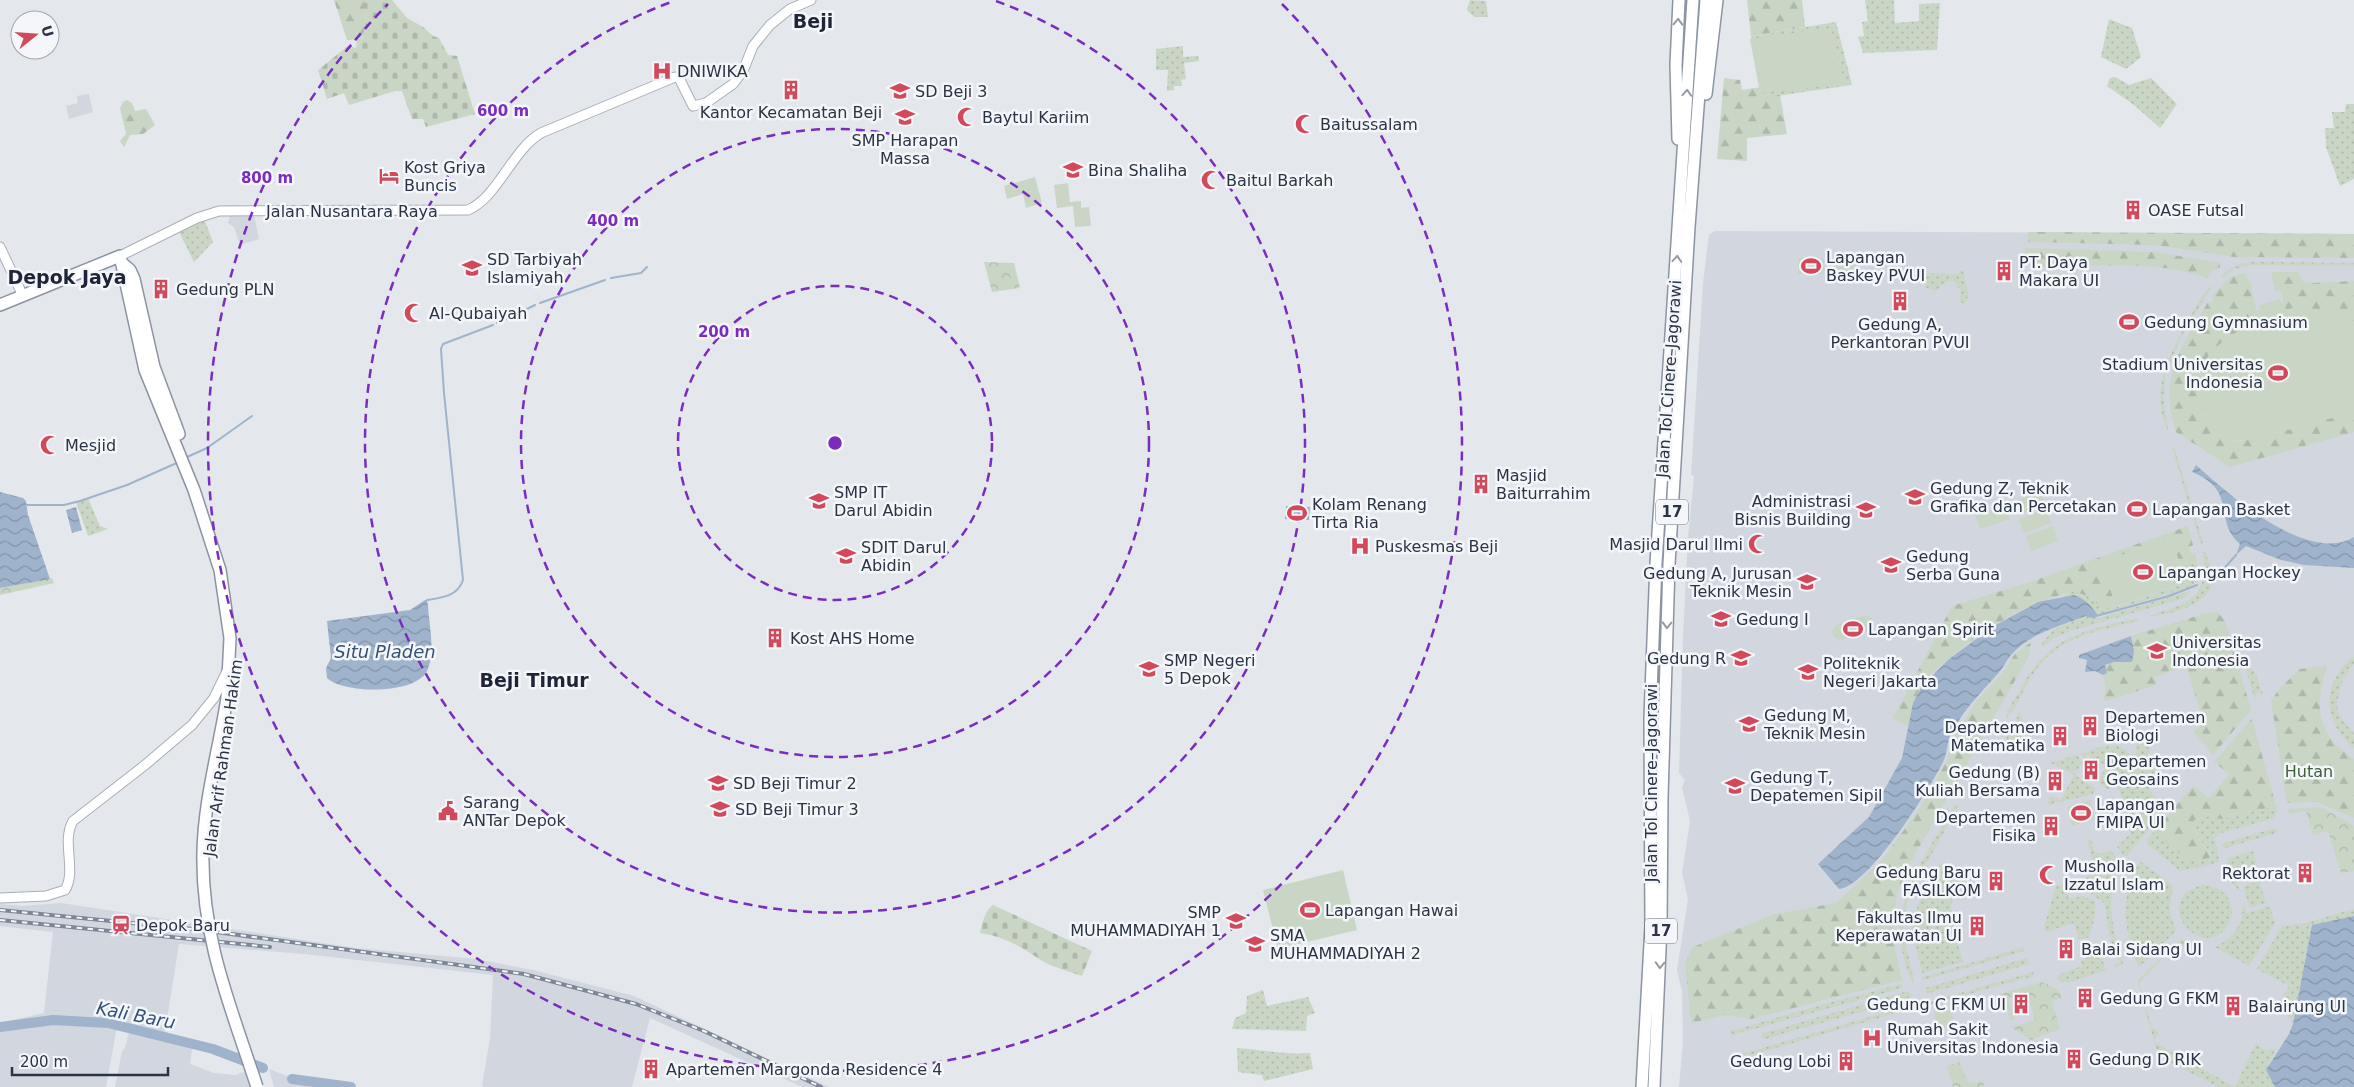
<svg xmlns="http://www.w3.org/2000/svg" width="2354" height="1087" viewBox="0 0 2354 1087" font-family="'DejaVu Sans',sans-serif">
<defs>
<pattern id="grass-dots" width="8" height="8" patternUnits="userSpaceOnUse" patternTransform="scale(1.25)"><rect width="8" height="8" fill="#c9d6c5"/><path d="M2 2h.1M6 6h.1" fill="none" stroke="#adb8ab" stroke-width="1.8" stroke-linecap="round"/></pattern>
<pattern id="forest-firs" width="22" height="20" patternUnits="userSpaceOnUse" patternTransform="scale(1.25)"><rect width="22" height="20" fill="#c9d6c5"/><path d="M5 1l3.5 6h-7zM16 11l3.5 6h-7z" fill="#adb8ab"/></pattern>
<pattern id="cemetery-stones" width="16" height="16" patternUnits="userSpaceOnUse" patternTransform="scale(1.25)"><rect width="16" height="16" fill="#c9d6c5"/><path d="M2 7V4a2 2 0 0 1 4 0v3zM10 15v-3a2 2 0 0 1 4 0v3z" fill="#adb8ab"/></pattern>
<pattern id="park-crowns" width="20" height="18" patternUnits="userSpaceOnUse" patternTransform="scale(1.25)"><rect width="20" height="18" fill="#c9d6c5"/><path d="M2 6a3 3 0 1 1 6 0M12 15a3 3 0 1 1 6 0" fill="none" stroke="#adb8ab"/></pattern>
<pattern id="water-waves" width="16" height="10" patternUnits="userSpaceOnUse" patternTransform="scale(1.25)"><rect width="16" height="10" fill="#9fb4cc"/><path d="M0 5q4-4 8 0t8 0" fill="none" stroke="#8293a7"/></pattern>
</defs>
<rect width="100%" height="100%" fill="#e4e7ec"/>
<path fill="#d2d6de" d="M89 94 93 112 69 119 66 106 78 103 77 96Z
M230 214 254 215 259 239 240 245 234 227 228 223Z
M1714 231 2354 234V1087H1679L1683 1042 1682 991 1677 970 1688 899 1682 873 1690 821 1682 787 1685 780 1679 773 1683 637 1688 537 1694 476 1691 475 1703 283 1709 235Z
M61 903 356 948 476 959 533 970 634 996 829 1087H802L650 1018 632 1087H483L482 1085 490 1039 493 975 304 954 179 944 165 1032 193 1042 190 1064 214 1073 236 1075 246 1071 251 1087H115L122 1051 125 1048 131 1024 118 1021 106 1087H0V1023L44 1013 53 932 0 926V904L23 906Z
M269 1069 308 1084 327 1087H274Z"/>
<path fill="url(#grass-dots)" d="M1470 0 1486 1 1488 17H1474L1467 10Z
M1865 0H1894L1895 23 1919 21V4L1940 3 1937 50 1863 53 1858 37 1864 36 1862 22 1868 21Z
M2109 19 2132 28 2141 57 2126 69 2101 57Z
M1836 22 1852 85 1763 98 1751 36Z
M1183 46V57L1198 56 1199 61 1184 63 1186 79 1181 80 1182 86H1174V90L1167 91 1168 70H1156V49Z
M2115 77 2129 85 2151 78 2177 104 2160 128 2134 105 2107 86 2110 78Z
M2346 104H2354V179L2340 186 2326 147 2325 128H2334L2332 112H2345Z
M203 216 213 242 194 262 177 228Z
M2254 262 2354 263V266L2251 265 2234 269 2222 278 2220 276 2236 265Z
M1923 270 1925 273 1958 274 1960 271H1963L1968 292 1967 302 1962 303 1959 301 1961 292 1954 281H1947L1936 291 1925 287Z
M2213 285 2181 337 2165 377 2164 402 2168 430C2148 391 2172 350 2191 316 2196 306 2204 290 2213 285Z
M2172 447H2174L2203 542 2201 545Z
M88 498 100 526 108 529 88 536 76 502Z
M2203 551 2206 553C2208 562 2215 575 2212 584 2207 605 2168 616 2149 616L2183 604 2195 596 2205 577Z
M2198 566V578L2191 587 2097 615C2090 603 2078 595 2064 596 2079 580 2097 609 2113 607 2120 607 2129 602 2136 600 2155 593 2176 587 2195 578Z
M2191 591 2182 599 2070 631 2054 638 2043 647 2041 645 2053 630 2086 616 2095 619Z
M2137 618 2138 621C2091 633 2057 635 2030 679 2023 690 2016 711 2006 718 2006 710 2015 699 2019 691 2051 635 2077 633 2137 618Z
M2354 656V664L2343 679 2337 701 2338 714 2354 734V749C2333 730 2321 704 2336 677 2341 669 2346 661 2354 656Z
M2242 657 2256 675 2263 694 2258 693 2254 697Z
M2020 712 2023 723 2020 724 2024 739 2016 752 2003 744Z
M2137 741 2151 748 2148 754 2150 756 2149 763 2164 776 2149 789 2165 815 2154 823 2127 856H2124L2117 847 2131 833 2126 826 2129 825 2125 810 2128 809 2126 802H2123L2118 786 2107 789 2098 782 2106 766 2087 755 2084 759 2081 754C2097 749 2117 737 2129 754H2136Z
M2077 755 2082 762 2078 770 2069 772 2050 763Z
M2077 772 2076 776 2095 788 2093 794 2047 805 2050 796 2061 800 2074 775 2071 774Z
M1955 804 1958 806 1907 900 1903 932 1914 981 1912 982C1880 909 1921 866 1955 804Z
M2276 806 2277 812 2272 819 2217 834 2215 840 2219 859 2217 863C2208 866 2192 868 2180 871L2147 844V840L2156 829 2167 842 2172 851 2182 854 2197 861 2210 858 2211 853 2195 833 2194 820 2209 816 2222 819Z
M2275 828 2278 830 2276 833 2225 848 2222 846 2224 843Z
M2091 839 2095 852 2101 854 2110 850 2122 864C2103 896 2113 931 2123 964L2114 968 2113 965 2120 963 2112 946 2104 903 2082 887 2080 880 2097 874 2087 841Z
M2253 851 2260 876 2237 883 2241 893 2226 876 2228 858Z
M2140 861 2173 886 2169 910 2176 931 2139 967C2135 961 2133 952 2131 945 2122 914 2124 889 2140 861Z
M1941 863 1971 879 1959 883C1943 905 1957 938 1963 962L1922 973 1911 926 1923 891Z
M2074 881 2075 886 2066 889 2069 899 2082 896 2095 901V917L2089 937 2079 940 2074 923 2046 932 2044 927 2056 886Z
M2259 881 2266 903 2250 908 2243 886Z
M2202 885C2222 885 2239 902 2229 923 2207 967 2146 902 2202 885Z
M2243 902 2247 913 2270 906 2275 923 2249 966 2215 947C2236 936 2243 925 2243 902Z
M2354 909V916L2312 925 2293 1023 2285 1012 2276 1009 2289 986 2257 969 2282 926 2302 924Z
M2181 939 2203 946 2205 949C2194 951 2184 943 2174 947L2139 983 2152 1028 2159 1032 2155 1040 2156 1043 2235 1087 2256 1043 2264 1050 2275 1048 2276 1051 2266 1070 2275 1087H2218L2166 1060 2156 1048 2138 984V980Z
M2024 947 2025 951 1923 980V977Z
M2091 947 2092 951 2102 959 2106 970 2068 983 2059 981 2058 975 2082 966 2081 961 2085 959 2082 950Z
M2027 958 2029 964 1926 994V988Z
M2033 972 2034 976 1929 1005V1002Z
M1902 984 1903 988 1732 1035 1731 1031 1828 1003Z
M1263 990 1267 1006 1308 997 1315 1013 1307 1016 1306 1031 1232 1029 1235 1018 1246 1013 1247 996Z
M1908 991 1912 996 1910 998 1765 1039 1761 1038 1763 1033 1771 1031Z
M1908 1006 1910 1009 1738 1059V1055Z
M1237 1048C1262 1050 1285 1055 1310 1053L1313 1069 1264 1081 1262 1075 1238 1072Z"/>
<path fill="url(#forest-firs)" d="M334 0H365C366 18 368 33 356 48L357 39 347 40Z
M1747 0H1802L1805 27 1751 36Z
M1724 78 1740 80 1742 90 1761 87 1763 97 1780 95 1787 134 1747 138V161L1717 159Z
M127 100 132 103 135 111 146 109 155 125 143 134 130 135 124 147 120 141 126 134 120 108 123 102Z
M2028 232 2354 234V258L2234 257 2155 245 2028 242Z
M2024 248 2156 252 2220 263V267L2211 272 2206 278C2150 258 2090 268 2032 267L2027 264Z
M2271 272H2298L2302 281 2312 283 2354 281V327C2337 314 2307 304 2285 310L2281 291 2275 290Z
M2243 273H2245L2251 284 2258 319 2228 338 2208 357 2234 442 2254 439 2354 412V432L2230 467 2176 432C2158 378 2181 347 2208 302L2211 303 2214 298 2212 296 2229 278Z
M2188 526 2193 545 2189 548 2191 554 2195 553 2198 565 2195 578 2186 582 2171 538 2101 562 2116 606 2103 609 2091 597 2072 591C2062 595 2050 598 2039 602 2010 612 1937 661 1921 687 1914 699 1911 713 1908 727L1893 718 1952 606 2030 582Z
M2217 612 2225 620 2251 710 2213 755 2193 731 2207 721 2200 711 2186 665 2155 677 2157 685 2106 701 2103 699 2106 689 2103 675 2107 673 2105 665 2114 662 2120 663 2133 638 2131 636 2203 614Z
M2031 642 2028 658 1910 863 1897 895 1892 934 1902 980 1751 1019 1725 1015 1691 1023 1685 962 1693 947 1775 914 1836 903 1882 860 1920 808 1946 762 1953 739 1977 700 2004 671 2014 655Z
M2327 666C2315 707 2315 734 2354 759V818L2317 802 2287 803 2271 701 2279 689 2300 669Z
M2252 718 2276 806 2222 819 2209 816 2194 820 2195 833 2212 857 2197 861 2184 859 2182 854 2172 851 2167 842 2156 829 2193 786 2209 798 2229 774 2214 762Z"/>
<path fill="url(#cemetery-stones)" d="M365 0H392L407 18 423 27 433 36 439 38 448 55 457 56 475 114 426 127 423 119H412L402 91H395L349 105 344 93 327 99 318 70 348 46 356 48C369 33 365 18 365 0Z
M993 905 1092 951 1082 976C1068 971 1048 966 1036 957 1021 946 999 935 980 933 982 924 985 910 993 905Z"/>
<path fill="url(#park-crowns)" d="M984 262 1014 263 1020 288 992 292Z
M52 578 54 583 0 595V588Z
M2315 807 2323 808 2354 826V871L2341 873 2328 831 2313 835 2306 811 2289 814 2288 809Z
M2042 982 2059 990 2062 998 2052 1001 2060 1029 2031 1040 2011 1027 2035 1020 2027 993 2009 998 2015 1020 2011 1021 2004 998 2000 999 1999 994Z
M1950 1009 1953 1018 1939 1033 1934 1013Z
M1959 1062 1969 1084 1983 1081 1984 1087H1953L1947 1066Z"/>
<path fill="#c9d6c5" d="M1831 28 1845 84 1760 93 1750 39Z
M1035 177 1042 203 1026 208 1023 194 1007 199 1004 186Z
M1068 183 1070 202 1081 201V208L1089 207 1091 226 1075 227 1073 206 1057 208 1054 185Z
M1837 254H1857V272L1836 271Z
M1798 258 1824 259V274H1798Z
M2280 299 2286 310C2309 304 2336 313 2354 327V412L2254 439 2225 441C2202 422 2191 386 2207 358 2214 347 2225 340 2235 333 2243 328 2250 322 2258 319L2256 311 2260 310 2259 305Z
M2041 492 2045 505 2017 515 2012 502Z
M2005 504 2010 519 1980 529 1975 515Z
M2046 509 2051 523 2024 533 2019 519Z
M2053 526 2058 541 2031 551 2026 536Z
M2171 538 2186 582 2116 606 2101 562Z
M1866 615 1872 618 1874 624 1871 630 1840 640 1834 637 1832 632 1836 625Z
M2090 800 2095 819 2072 826 2067 807Z
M1343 870 1357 930 1278 949 1263 890Z"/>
<path fill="url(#water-waves)" d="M2196 465C2228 494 2308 565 2354 537V568L2304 565 2281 560 2246 546 2236 555 2240 544C2212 520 2239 491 2192 472Z
M0 492 23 498 26 501 28 515 50 579 0 588Z
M1286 506 1310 507 1309 520 1285 519Z
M76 507 82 530 72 533 66 510Z
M2074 595C2085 599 2090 604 2097 614L2095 619 2086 616C2062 625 2029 634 2012 654 2007 659 2005 665 2001 670 1983 691 1962 710 1950 736 1947 744 1947 754 1943 762 1929 790 1868 887 1839 889L1818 864 1869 817 1902 758 1913 703 1922 686 1949 659 1994 626 2038 602Z
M425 600H427L428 606C429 625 436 653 427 671 415 695 344 694 327 678L326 668 331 658 327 621 410 610Z
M2131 636 2134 651 2132 662H2114L2105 665 2107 673 2103 675 2095 671 2085 672 2087 660 2079 658V655Z
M2354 916V1087H2275L2266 1070 2289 1034 2293 1024 2312 925Z"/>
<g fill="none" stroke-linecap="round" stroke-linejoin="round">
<path stroke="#9fb4cc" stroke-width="2" d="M611 278 641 273 647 267
M540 303 605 280
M519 313 535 305
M497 323 516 315
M185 458 207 448 252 416
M27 505H64L80 501 127 485 179 462
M2221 572 2236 555
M427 600C442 598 458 596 463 580L444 393 441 349 443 344 493 325
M2096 616 2169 596 2197 585"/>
<path stroke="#9fb4cc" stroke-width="10" d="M0 1027 53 1020 108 1023 213 1049 263 1068
M292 1079 351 1087"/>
<defs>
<path id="secondary" d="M0 247 23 296
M120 256 197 218 219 211 468 210C498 197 512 150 541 133L675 77 679 78 693 106 706 103 733 84 743 71 753 46 770 25 790 9 811 0
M0 898 46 896 65 890C77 871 61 841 73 821L145 765 192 725 214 698 227 671"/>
<path id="highway" d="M1706 94 1717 0
M1678 139 1676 65 1679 0
M123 264 130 270 134 279 154 367 179 434
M0 305 120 256 145 370 194 490 220 570 230 638 227 698
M1642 1087 1651 926 1650 718 1656 563 1693 0
M1654 1087 1661 926 1662 797 1669 564 1689 227 1706 0"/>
</defs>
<use href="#secondary" stroke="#a9aeb7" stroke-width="11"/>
<use href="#highway" stroke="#8b94a3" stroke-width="14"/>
<use href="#secondary" stroke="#fff" stroke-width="9"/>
<use href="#highway" stroke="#fff" stroke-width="11"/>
<defs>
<path id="rail" d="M0 910 202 930 524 974 636 1004 704 1031 821 1087
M0 920 270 947"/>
</defs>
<use href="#rail" stroke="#7d8696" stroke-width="4"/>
<use href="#rail" stroke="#f4f6f9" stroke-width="2" stroke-dasharray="5.5" stroke-linecap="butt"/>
<defs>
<path id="highway-bridge" d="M227 698C219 749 204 800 203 852 201 938 231 1007 257 1087"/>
</defs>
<use href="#highway-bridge" stroke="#8b94a3" stroke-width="14" stroke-linecap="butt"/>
<use href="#highway-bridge" stroke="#fff" stroke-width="11"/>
</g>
<defs><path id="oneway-chevron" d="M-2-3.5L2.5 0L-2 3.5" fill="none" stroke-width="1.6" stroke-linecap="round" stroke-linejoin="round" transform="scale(1.25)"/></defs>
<g stroke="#959aa2">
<use href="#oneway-chevron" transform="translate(1678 22) rotate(-88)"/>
<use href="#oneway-chevron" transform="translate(1687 93) rotate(-86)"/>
<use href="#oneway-chevron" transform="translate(1677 259) rotate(-86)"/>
<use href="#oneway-chevron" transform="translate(1667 625) rotate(92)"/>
<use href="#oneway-chevron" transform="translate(1660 965) rotate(92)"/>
</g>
<g fill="none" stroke="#7b2cbf" stroke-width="2.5" stroke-dasharray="9 6">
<circle cx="835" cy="443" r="157"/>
<circle cx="835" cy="443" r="314"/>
<path d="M996 1A470 470 0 1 1 674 1"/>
<path d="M1282 4A627 627 0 1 1 388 4"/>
</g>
<defs>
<symbol id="hospital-bare" viewBox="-9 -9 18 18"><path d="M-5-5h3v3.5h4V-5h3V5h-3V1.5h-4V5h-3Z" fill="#d1495b" stroke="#f4f6f9" stroke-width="2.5" paint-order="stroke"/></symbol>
<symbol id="building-bare" viewBox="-9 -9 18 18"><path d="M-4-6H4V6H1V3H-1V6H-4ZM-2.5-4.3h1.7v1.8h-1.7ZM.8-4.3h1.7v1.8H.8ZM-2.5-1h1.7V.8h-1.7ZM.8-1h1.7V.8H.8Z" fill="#d1495b" stroke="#f4f6f9" stroke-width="2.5" paint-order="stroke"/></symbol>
<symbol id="school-bare" viewBox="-9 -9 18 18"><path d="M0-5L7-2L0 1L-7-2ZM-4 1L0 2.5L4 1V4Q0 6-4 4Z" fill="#d1495b" stroke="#f4f6f9" stroke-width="2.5" paint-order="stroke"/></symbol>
<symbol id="mosque-bare" viewBox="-9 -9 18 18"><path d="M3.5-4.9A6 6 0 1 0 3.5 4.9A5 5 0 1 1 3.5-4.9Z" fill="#d1495b" stroke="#f4f6f9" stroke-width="2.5" paint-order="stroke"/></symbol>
<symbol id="hotel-bare" viewBox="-9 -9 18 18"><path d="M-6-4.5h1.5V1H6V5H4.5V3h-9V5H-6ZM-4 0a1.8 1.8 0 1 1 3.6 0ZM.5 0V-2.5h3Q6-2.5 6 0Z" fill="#d1495b" stroke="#f4f6f9" stroke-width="2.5" paint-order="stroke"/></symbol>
<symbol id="stadium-bare" viewBox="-9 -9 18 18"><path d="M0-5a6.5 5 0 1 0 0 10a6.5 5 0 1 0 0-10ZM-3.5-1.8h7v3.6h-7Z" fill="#d1495b" stroke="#f4f6f9" stroke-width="2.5" paint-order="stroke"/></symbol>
<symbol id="university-bare" viewBox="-9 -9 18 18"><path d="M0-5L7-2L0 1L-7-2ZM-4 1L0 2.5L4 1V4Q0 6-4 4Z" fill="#d1495b" stroke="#f4f6f9" stroke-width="2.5" paint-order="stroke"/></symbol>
<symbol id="civic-bare" viewBox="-9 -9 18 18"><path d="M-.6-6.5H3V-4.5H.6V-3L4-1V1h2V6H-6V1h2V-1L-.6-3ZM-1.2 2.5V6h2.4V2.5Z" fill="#d1495b" stroke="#f4f6f9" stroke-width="2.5" paint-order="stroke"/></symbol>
<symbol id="station-bare" viewBox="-9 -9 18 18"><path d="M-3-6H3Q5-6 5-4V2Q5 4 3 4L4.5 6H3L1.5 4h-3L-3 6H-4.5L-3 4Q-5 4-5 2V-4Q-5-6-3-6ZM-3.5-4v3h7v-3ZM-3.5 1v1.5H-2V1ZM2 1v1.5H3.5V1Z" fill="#d1495b" stroke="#f4f6f9" stroke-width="2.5" paint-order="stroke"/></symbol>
</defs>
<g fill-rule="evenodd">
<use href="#hospital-bare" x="648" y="57" width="28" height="28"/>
<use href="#building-bare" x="777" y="76" width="28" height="28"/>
<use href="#school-bare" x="886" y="77" width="28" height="28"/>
<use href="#school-bare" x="891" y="103" width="28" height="28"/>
<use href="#mosque-bare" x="953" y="103" width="28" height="28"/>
<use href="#mosque-bare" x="1291" y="110" width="28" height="28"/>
<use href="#school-bare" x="1059" y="156" width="28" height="28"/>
<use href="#hotel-bare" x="375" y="162" width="28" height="28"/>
<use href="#mosque-bare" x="1197" y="166" width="28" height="28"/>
<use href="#building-bare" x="2119" y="196" width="28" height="28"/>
<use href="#stadium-bare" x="1797" y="252" width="28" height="28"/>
<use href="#school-bare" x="458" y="254" width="28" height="28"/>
<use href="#building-bare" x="1990" y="257" width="28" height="28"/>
<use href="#building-bare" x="147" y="275" width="28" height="28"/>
<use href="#building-bare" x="1886" y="287" width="28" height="28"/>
<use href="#mosque-bare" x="400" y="299" width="28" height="28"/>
<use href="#stadium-bare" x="2115" y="308" width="28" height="28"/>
<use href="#stadium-bare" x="2264" y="359" width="28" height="28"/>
<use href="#mosque-bare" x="36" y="431" width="28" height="28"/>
<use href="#building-bare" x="1467" y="470" width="28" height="28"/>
<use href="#university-bare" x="1901" y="483" width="28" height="28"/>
<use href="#school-bare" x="805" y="487" width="28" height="28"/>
<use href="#stadium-bare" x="2123" y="495" width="28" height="28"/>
<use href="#university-bare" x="1852" y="496" width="28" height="28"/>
<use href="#stadium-bare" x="1283" y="499" width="28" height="28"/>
<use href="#mosque-bare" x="1744" y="530" width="28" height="28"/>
<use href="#hospital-bare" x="1346" y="532" width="28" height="28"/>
<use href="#school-bare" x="832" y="542" width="28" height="28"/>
<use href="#university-bare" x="1877" y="551" width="28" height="28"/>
<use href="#stadium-bare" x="2129" y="558" width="28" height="28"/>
<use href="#university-bare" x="1793" y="568" width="28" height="28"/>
<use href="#university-bare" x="1707" y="605" width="28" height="28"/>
<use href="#stadium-bare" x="1839" y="615" width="28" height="28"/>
<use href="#building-bare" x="761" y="624" width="28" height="28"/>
<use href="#university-bare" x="2143" y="637" width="28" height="28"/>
<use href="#university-bare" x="1727" y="644" width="28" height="28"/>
<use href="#school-bare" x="1135" y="655" width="28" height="28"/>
<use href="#university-bare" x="1794" y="658" width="28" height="28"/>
<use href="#university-bare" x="1735" y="710" width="28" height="28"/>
<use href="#building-bare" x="2076" y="712" width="28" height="28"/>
<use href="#building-bare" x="2046" y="722" width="28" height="28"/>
<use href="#building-bare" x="2077" y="756" width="28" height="28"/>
<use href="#building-bare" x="2041" y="767" width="28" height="28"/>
<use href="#school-bare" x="704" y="769" width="28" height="28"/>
<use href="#university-bare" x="1721" y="772" width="28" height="28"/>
<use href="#school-bare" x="706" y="795" width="28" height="28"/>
<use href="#civic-bare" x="434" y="797" width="28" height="28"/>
<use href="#stadium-bare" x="2067" y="799" width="28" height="28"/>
<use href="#building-bare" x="2037" y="812" width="28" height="28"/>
<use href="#building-bare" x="2291" y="859" width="28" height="28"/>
<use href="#mosque-bare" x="2035" y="861" width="28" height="28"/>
<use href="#building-bare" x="1982" y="867" width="28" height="28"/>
<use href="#stadium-bare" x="1296" y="896" width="28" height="28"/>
<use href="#school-bare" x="1222" y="907" width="28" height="28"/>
<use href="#station-bare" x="107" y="911" width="28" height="28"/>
<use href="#building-bare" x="1963" y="912" width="28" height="28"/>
<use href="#school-bare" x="1241" y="930" width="28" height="28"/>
<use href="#building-bare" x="2052" y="935" width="28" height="28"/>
<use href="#building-bare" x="2071" y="984" width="28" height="28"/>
<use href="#building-bare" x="2007" y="990" width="28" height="28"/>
<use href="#building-bare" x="2219" y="992" width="28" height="28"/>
<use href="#hospital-bare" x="1858" y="1024" width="28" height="28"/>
<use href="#building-bare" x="2060" y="1045" width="28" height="28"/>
<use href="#building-bare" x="1832" y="1047" width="28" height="28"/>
<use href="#building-bare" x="637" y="1055" width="28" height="28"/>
</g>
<g text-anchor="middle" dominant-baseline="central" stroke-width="5" stroke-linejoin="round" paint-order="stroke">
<g fill="#f4f6f9" stroke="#676e7b" stroke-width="1">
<rect x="1656" y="499.5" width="32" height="25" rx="4"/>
<rect x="1645" y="918.5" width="32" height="25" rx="4"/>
</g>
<g font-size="15" font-weight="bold" fill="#2b3445">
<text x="1672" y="512">17</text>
<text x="1661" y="931">17</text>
</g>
<g font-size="16" fill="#2b3445" stroke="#f4f6f9" text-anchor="start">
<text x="677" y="71">DNIWIKA</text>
<text x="915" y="91">SD Beji 3</text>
<text x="791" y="112" text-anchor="middle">Kantor Kecamatan Beji</text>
<text x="982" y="117">Baytul Kariim</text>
<text x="1320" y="124">Baitussalam</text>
<text x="905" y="140" text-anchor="middle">SMP Harapan<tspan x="905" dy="18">Massa</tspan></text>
<text x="404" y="167">Kost Griya<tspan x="404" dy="18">Buncis</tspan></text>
<text x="1088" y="170">Bina Shaliha</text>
<text x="1226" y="180">Baitul Barkah</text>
<text x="2148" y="210">OASE Futsal</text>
<text x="1826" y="257">Lapangan<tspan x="1826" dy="18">Baskey PVUI</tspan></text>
<text x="487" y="259">SD Tarbiyah<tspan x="487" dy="18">Islamiyah</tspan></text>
<text x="2019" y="262">PT. Daya<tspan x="2019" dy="18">Makara UI</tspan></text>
<text x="176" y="289">Gedung PLN</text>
<text x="429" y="313">Al-Qubaiyah</text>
<text x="2144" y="322">Gedung Gymnasium</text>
<text x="1900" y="324" text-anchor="middle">Gedung A,<tspan x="1900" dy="18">Perkantoran PVUI</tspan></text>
<text x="2263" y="364" text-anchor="end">Stadium Universitas<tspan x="2263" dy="18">Indonesia</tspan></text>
<text x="65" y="445">Mesjid</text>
<text x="1496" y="475">Masjid<tspan x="1496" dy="18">Baiturrahim</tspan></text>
<text x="1930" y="488">Gedung Z, Teknik<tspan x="1930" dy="18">Grafika dan Percetakan</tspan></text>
<text x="834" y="492">SMP IT<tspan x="834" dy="18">Darul Abidin</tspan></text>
<text x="1851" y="501" text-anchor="end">Administrasi<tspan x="1851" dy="18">Bisnis Building</tspan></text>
<text x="1312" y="504">Kolam Renang<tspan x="1312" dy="18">Tirta Ria</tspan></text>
<text x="2152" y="509">Lapangan Basket</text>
<text x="1743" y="544" text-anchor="end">Masjid Darul Ilmi</text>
<text x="1375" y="546">Puskesmas Beji</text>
<text x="861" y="547">SDIT Darul<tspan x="861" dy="18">Abidin</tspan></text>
<text x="1906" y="556">Gedung<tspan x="1906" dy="18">Serba Guna</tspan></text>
<text x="2158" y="572">Lapangan Hockey</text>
<text x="1792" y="573" text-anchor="end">Gedung A, Jurusan<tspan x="1792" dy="18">Teknik Mesin</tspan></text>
<text x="1736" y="619">Gedung I</text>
<text x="1868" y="629">Lapangan Spirit</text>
<text x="790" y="638">Kost AHS Home</text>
<text x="2172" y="642">Universitas<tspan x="2172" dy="18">Indonesia</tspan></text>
<text x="1726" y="658" text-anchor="end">Gedung R</text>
<text x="1164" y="660">SMP Negeri<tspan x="1164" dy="18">5 Depok</tspan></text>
<text x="1823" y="663">Politeknik<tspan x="1823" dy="18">Negeri Jakarta</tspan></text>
<text x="1764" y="715">Gedung M,<tspan x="1764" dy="18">Teknik Mesin</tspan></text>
<text x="2105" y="717">Departemen<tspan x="2105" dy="18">Biologi</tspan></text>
<text x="2045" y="727" text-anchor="end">Departemen<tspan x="2045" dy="18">Matematika</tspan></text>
<text x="2106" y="761">Departemen<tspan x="2106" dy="18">Geosains</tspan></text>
<text x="2040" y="772" text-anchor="end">Gedung (B)<tspan x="2040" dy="18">Kuliah Bersama</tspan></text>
<text x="1750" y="777">Gedung T,<tspan x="1750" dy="18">Depatemen Sipil</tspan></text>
<text x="733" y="783">SD Beji Timur 2</text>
<text x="463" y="802">Sarang<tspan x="463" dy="18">ANTar Depok</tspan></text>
<text x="2096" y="804">Lapangan<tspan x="2096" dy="18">FMIPA UI</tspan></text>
<text x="735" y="809">SD Beji Timur 3</text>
<text x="2036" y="817" text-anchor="end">Departemen<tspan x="2036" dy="18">Fisika</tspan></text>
<text x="2064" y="866">Musholla<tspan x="2064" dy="18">Izzatul Islam</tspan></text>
<text x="1981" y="872" text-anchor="end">Gedung Baru<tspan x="1981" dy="18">FASILKOM</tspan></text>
<text x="2290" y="873" text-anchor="end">Rektorat</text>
<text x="1325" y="910">Lapangan Hawai</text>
<text x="1221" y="912" text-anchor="end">SMP<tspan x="1221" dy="18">MUHAMMADIYAH 1</tspan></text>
<text x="1962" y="917" text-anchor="end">Fakultas Ilmu<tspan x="1962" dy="18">Keperawatan UI</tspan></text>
<text x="136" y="925">Depok Baru</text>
<text x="1270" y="935">SMA<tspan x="1270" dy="18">MUHAMMADIYAH 2</tspan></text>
<text x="2081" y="949">Balai Sidang UI</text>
<text x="2100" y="998">Gedung G FKM</text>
<text x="2006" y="1004" text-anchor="end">Gedung C FKM UI</text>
<text x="2248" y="1006">Balairung UI</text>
<text x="1887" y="1029">Rumah Sakit<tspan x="1887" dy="18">Universitas Indonesia</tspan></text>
<text x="2089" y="1059">Gedung D RIK</text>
<text x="1831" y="1061" text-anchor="end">Gedung Lobi</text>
<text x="666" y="1069">Apartemen Margonda Residence 4</text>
</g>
<g font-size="16" fill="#2b3445" stroke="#f4f6f9">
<text x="352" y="211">Jalan Nusantara Raya</text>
<text transform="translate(1669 379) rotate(-86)">Jalan Tol Cinere–Jagorawi</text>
<text transform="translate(223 758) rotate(-82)">Jalan Arif Rahman Hakim</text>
<text transform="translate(1651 783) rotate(-90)">Jalan Tol Cinere–Jagorawi</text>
</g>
<g font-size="16" fill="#3f6138" stroke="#f4f6f9">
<text x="2309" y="771">Hutan</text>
</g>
<g font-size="18" font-style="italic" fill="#34527a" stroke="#f4f6f9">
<text x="385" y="651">Situ Pladen</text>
<text transform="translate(136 1015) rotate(11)">Kali Baru</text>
</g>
<g font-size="19" font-weight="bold" fill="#1d2536" stroke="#f4f6f9">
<text x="813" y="21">Beji</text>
<text x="67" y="277">Depok Jaya</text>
<text x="534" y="680">Beji Timur</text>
</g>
</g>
<circle cx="835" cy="443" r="8" fill="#7b2cbf" stroke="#f4f6f9" stroke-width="2.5"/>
<g font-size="15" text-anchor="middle" font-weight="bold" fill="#7b2cbf" stroke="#f4f6f9" stroke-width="5" stroke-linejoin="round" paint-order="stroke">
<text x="503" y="116">600 m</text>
<text x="267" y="183">800 m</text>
<text x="613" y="226">400 m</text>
<text x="724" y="337">200 m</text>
</g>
<g transform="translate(35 35) rotate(73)"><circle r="24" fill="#f4f6f9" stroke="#a4a8b1"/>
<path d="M0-4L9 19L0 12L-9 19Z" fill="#d1495b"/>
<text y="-8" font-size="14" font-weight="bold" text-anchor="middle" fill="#2b3445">U</text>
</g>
<path d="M12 1067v8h156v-8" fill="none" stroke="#2b3445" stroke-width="2.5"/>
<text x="20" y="1067" font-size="15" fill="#2b3445" stroke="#f4f6f9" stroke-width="4" paint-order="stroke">200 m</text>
</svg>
